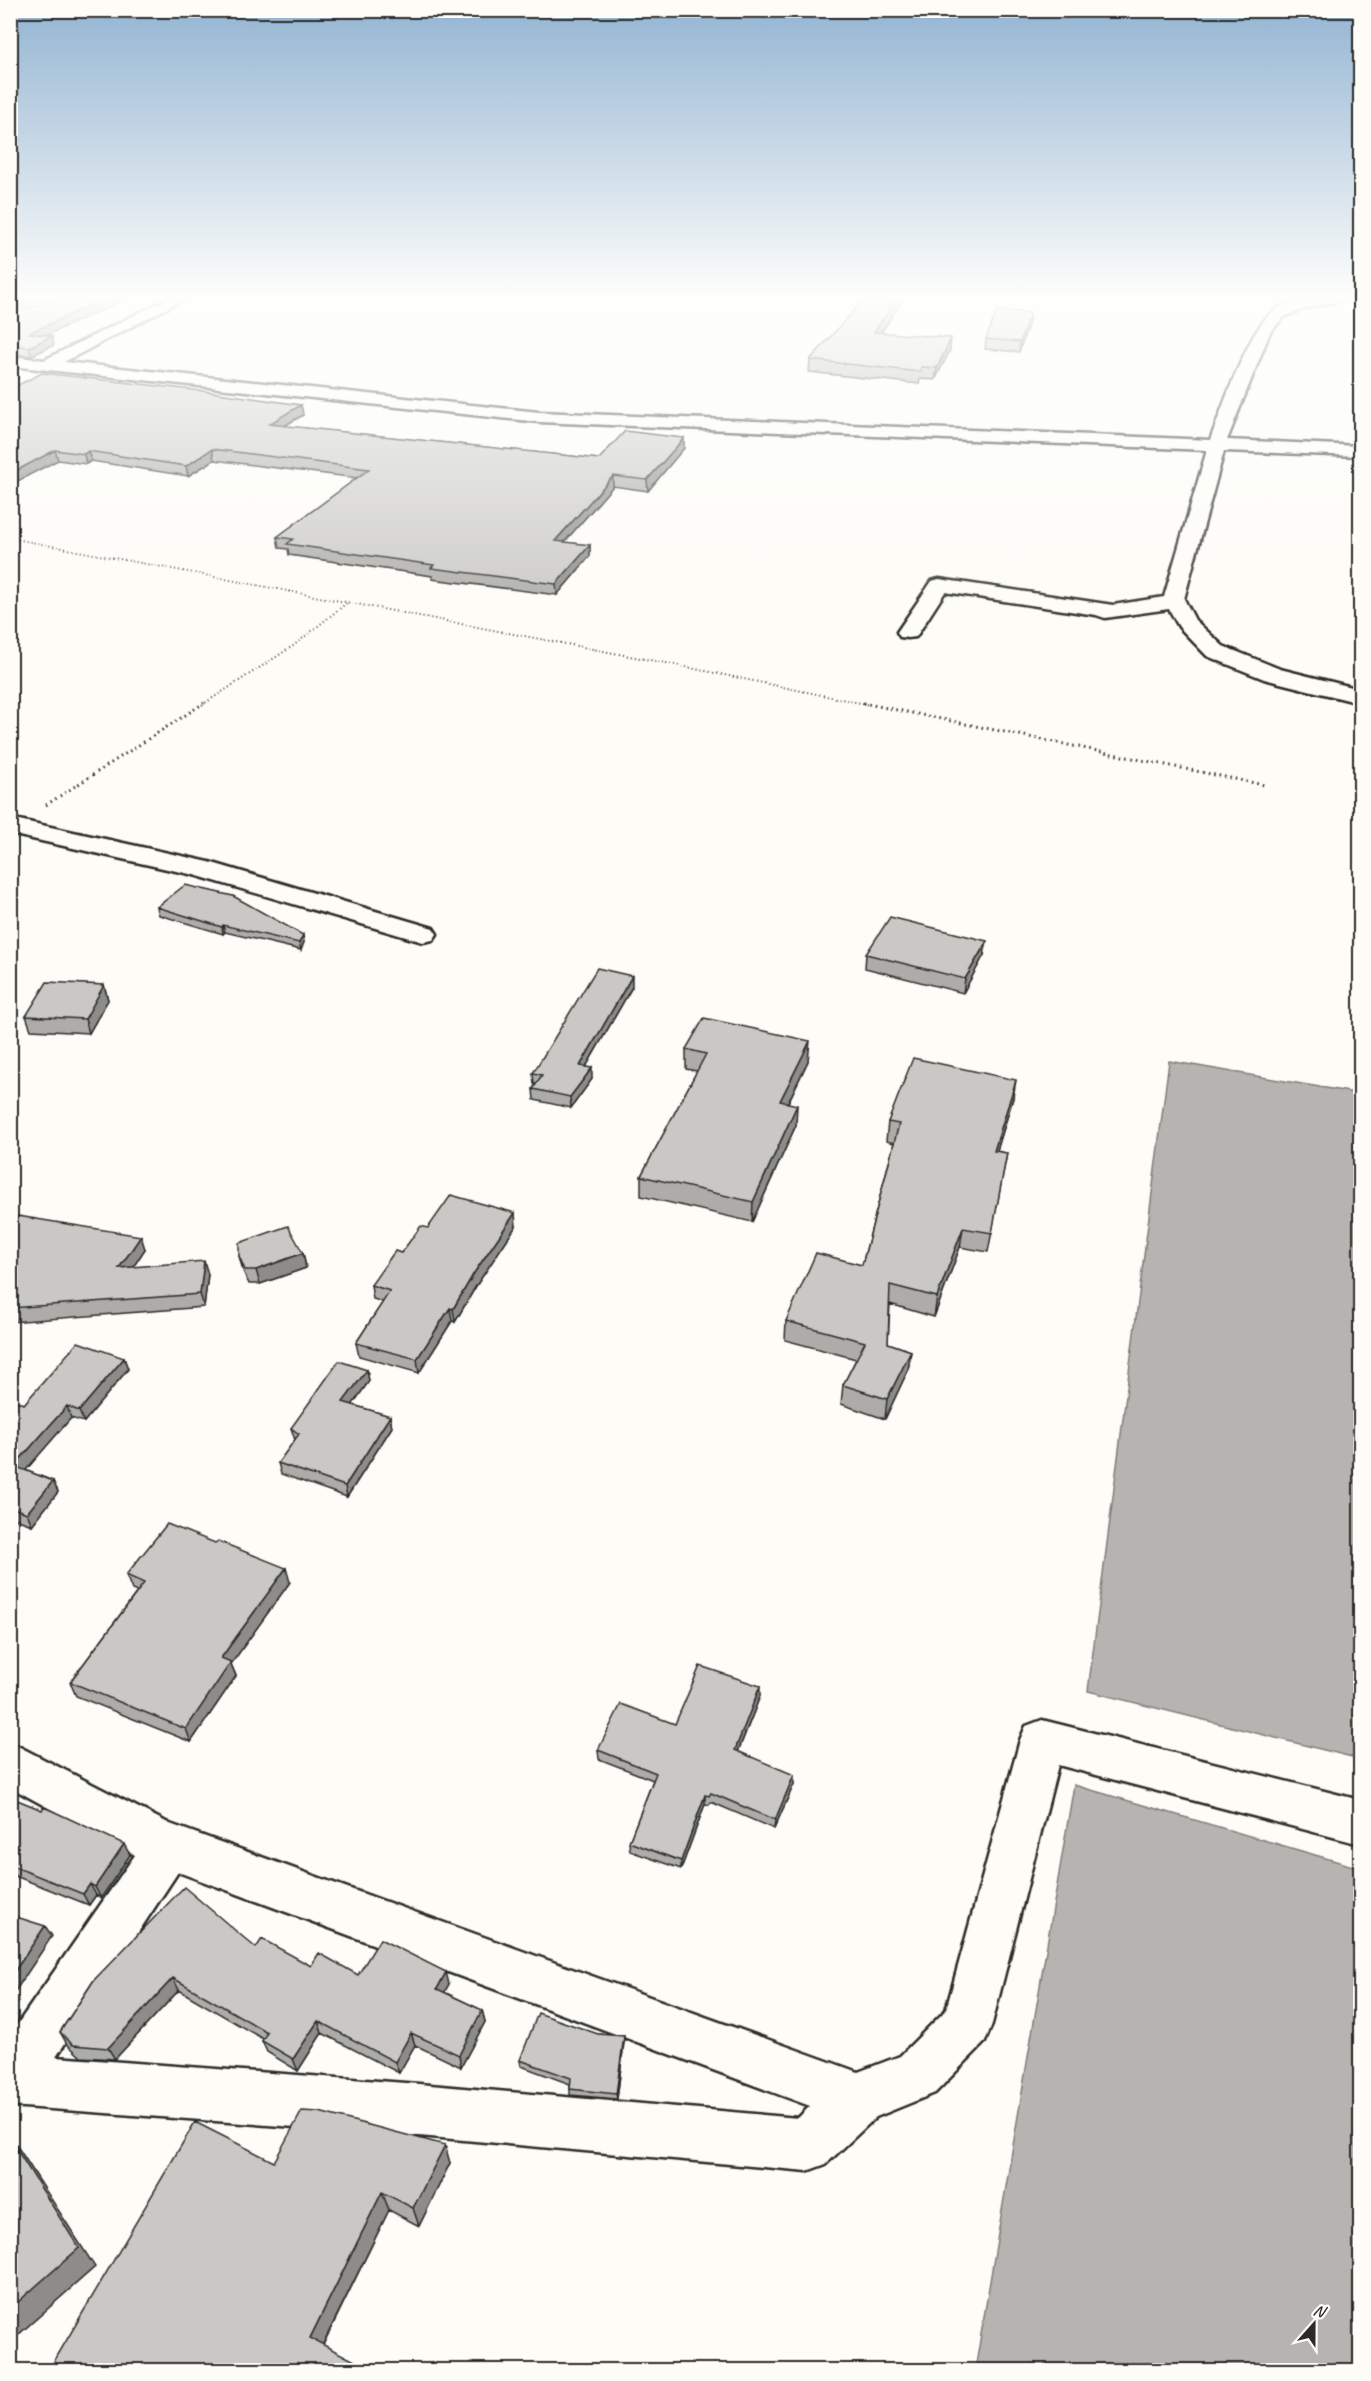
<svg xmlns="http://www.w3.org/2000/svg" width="1371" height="2381" viewBox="0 0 1371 2381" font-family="Caveat,sans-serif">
<rect width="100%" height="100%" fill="#fdfcf7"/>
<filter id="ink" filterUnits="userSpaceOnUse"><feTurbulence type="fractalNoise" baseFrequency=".0167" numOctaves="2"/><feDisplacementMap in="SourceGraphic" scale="12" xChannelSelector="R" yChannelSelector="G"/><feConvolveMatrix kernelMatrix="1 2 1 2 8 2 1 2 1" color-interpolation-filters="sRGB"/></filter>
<g filter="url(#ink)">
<path fill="#b5b4b1" stroke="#7e7d7b" stroke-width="1.5" d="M1169 1061 1360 1094V1759L1088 1691Z
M1074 1785 1360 1868V2370H975Z"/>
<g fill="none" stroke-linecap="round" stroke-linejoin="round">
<defs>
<path id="minor" d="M169 298H186L64 362 539 412 1210 440C1223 409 1248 328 1274 311 1294 297 1319 298 1342 298L1340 301 1306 308 1284 317 1270 332 1227 440 1360 446V456L1224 451 1184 599 1195 620 1223 646 1280 669 1360 689V703L1264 679 1207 656 1179 627 1169 609 1105 618 1096 615 945 592 916 637 908 638 900 637 897 632 932 581 939 579 1113 605 1164 597 1207 450 539 422 10 366V356L44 360Z
M10 818 209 862 433 928 437 934 433 940 423 942 194 875 10 834Z
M1042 1720 1360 1800V1844L1058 1765 992 2024 985 2042 935 2093 876 2117 826 2164 807 2171 419 2136 10 2106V2035L135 1855 10 1787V1742L170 1824 858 2072 900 2056 946 2010 1020 1740 1026 1726ZM178 1872 810 2106 798 2118 419 2084 56 2057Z"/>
</defs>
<use href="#minor" stroke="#2b2b2b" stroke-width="5"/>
<path stroke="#2b2b2b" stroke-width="2" stroke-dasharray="1 3" stroke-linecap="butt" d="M10 538 671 664 870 705
M202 705 293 646 348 602"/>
<path stroke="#2b2b2b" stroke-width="3" stroke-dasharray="1.5 4" stroke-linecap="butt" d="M863 703 1264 785
M46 805 204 703"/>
<use href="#minor" fill="#fdfcf7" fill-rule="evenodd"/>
</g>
<path fill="#adaca9" stroke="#2b2b2b" stroke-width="1.5" d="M58 298H129L46 335 54 345 31 356 10 354V315Z
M865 298H904L881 333 950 350 935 380 920 379 919 384 809 372 810 360Z
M1029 322 1019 352 985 349 986 339Z
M10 389 301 405 303 415 284 426 599 459 684 448 648 491 613 486 564 542 590 545V556L557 595 432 579V576L289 555 288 549 279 548 277 537 357 478 214 460 188 476 91 461 86 464 58 460Z
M157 907 304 942 301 950 225 932 223 934 159 915Z
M866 954 984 955 963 993 865 968Z
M104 985 108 1000 89 1033 31 1030 26 1016Z
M632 987 586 1067 592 1079 571 1108 534 1100 533 1089 536 1084H534L533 1073Z
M686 1049 808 1061 788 1103 796 1125 752 1222 641 1196V1176L697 1071 686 1069Z
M1013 1098 997 1151 1007 1153 988 1252 960 1247 934 1317 890 1304 888 1343 911 1351 908 1370 885 1419 841 1404 843 1385 856 1359 785 1340 786 1321 862 1265 894 1143 886 1141 888 1122Z
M10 1224 145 1249 133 1267 208 1274 204 1307 10 1322Z
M516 1226 476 1286 455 1322 452 1321 419 1373 359 1356 356 1343 383 1302 373 1299 371 1285 401 1253 428 1228Z
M303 1253 306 1268 260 1284H249L243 1271 239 1256Z
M124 1358 128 1369 84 1422 71 1418 25 1470 53 1481 58 1492 32 1525 10 1517V1399L24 1404Z
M367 1370 369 1381 352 1405 390 1416 392 1427 347 1497 281 1474 278 1463 295 1440 291 1428Z
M126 1575 290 1582 231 1664 236 1676 191 1742 76 1696 70 1682 137 1592 132 1590Z
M760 1696 738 1752 794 1784 774 1829 711 1802 709 1805 705 1804 681 1869 630 1851 629 1842 653 1780 599 1759 598 1750Z
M10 1797 130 1855 101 1898 96 1895 89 1905 10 1874Z
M256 1948 311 1966 358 1975 449 1984 444 1992 482 2010 485 2022 461 2067 415 2045 399 2073 322 2033 298 2071 267 2052 262 2041 263 2039 179 1990 115 2059 81 2057 67 2044 60 2032 94 1980Z
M598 2034 624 2036V2042L617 2099 570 2095V2084L521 2066 520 2060Z
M274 2162 450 2163 419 2226 389 2210 323 2345 49 2370Z"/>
<path fill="#8d8c89" stroke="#2b2b2b" stroke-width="1.5" d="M21 298H46L10 311V302Z
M107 298H129L31 342 29 333Z
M898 298H904L873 343 874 332Z
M1030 313 1029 322 1019 352 1020 342Z
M52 336 54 345 31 356 29 347Z
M951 338 950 350 935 380 937 368Z
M16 370 18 379 10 384V373Z
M301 405 303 415 270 434 269 424Z
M684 438V448L648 491 647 480Z
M212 449 214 460 188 476 186 466Z
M55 450 58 460 10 485V474Z
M88 451 91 461 86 464 84 454Z
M613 476V486L556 552 555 541Z
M590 545V556L557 595 556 584Z
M223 925 225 932 223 934 222 927Z
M303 935 304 942 301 950 299 943Z
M987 941 984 955 963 993 965 979Z
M632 976V987L580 1077V1066Z
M104 985 108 1000 89 1033 85 1019Z
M810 1041 808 1061 779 1121 780 1101Z
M592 1068V1079L571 1108 570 1097Z
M1016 1080 1013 1098 991 1170 994 1151Z
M797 1105 796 1125 752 1222 753 1202Z
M515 1213 516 1226 476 1286 455 1322 453 1309 474 1273Z
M963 1228 960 1247 934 1317 937 1297Z
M141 1236 145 1249 124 1281 119 1268Z
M303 1253 306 1268 260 1284 256 1270Z
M204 1261 208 1274 204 1307 200 1294Z
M450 1308 452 1321 419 1373 417 1359Z
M911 1351 908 1370 885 1419 887 1399Z
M124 1358 128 1369 84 1422 79 1411Z
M367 1370 369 1381 346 1414 343 1402Z
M67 1406 71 1418 19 1478 14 1466Z
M390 1416 392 1427 347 1497 345 1486Z
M53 1481 58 1492 32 1525 27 1513Z
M286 1568 290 1582 231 1664 236 1676 191 1742 186 1729 221 1658Z
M760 1686V1696L735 1759V1750Z
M794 1775V1784L774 1829 775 1820Z
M705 1795V1804L681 1869V1861Z
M124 1844 130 1855 101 1898 95 1887Z
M90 1884 96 1895 89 1905 83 1894Z
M45 1926 52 1936 10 1999V1978Z
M446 1972 449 1984 440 2001 437 1989Z
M173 1978 179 1990 115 2059 108 2048Z
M482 2010 485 2022 461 2067 459 2055Z
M318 2021 322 2033 298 2071 293 2059Z
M411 2033 415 2045 399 2073 395 2062Z
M624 2036V2042L617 2099 616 2094Z
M10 2135 95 2267 10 2342Z
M445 2145 450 2163 419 2226 413 2208Z
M382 2192 389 2210 318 2354 310 2338Z"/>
<path fill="#c9c8c4" stroke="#2b2b2b" stroke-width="1.5" d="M10 298H21L10 302Z
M58 298H107L29 333 52 336 29 347 10 345V315Z
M865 298H898L874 332 951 338 937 368 921 367 920 372 810 360Z
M997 310 1030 313 1020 342 986 339Z
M42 373 211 392 301 405 269 424 599 459 625 431 684 438 647 480 613 476 555 541 590 545 556 584 431 568 434 565 287 544 293 539 277 537 369 469 212 449 186 466 88 451 84 454 55 450 10 474V389Z
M185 885 233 896 303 935 299 943 223 925 222 927 157 907Z
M890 917 987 941 965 979 866 954Z
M597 968 632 976 580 1066 592 1068 570 1097 533 1089 542 1075 533 1073Z
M47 982 104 985 85 1019 26 1016Z
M704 1018 810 1041 780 1101 797 1105 753 1202 641 1176 706 1054 686 1049Z
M913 1058 1016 1080 994 1151 1007 1153 992 1233 963 1228 937 1297 890 1285 888 1343 911 1351 887 1399 843 1385 865 1342 786 1321 816 1253 862 1265 899 1124 888 1122Z
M451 1195 515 1213 474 1273 453 1309 450 1308 417 1359 356 1343 390 1291 371 1285 395 1251 401 1253 421 1226 428 1228Z
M18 1216 141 1236 119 1268 204 1261 200 1294 10 1308V1224Z
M288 1226 303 1253 256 1270H245L239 1256V1243Z
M78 1342 124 1358 79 1411 67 1406 14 1466 53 1481 27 1513 10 1507V1399L24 1404Z
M339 1361 367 1370 343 1402 390 1416 345 1486 278 1463 299 1434 291 1428Z
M167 1524 215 1543 218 1541 286 1568 221 1658 231 1662 186 1729 70 1682 144 1583 126 1575Z
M700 1666 760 1686 735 1750 794 1775 775 1820 711 1793 709 1796 705 1795 681 1861 629 1842 656 1773 598 1750 621 1704 675 1724Z
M10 1797 42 1810 44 1807 124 1844 95 1887 90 1884 83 1894 10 1865Z
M184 1887 256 1948 262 1939 311 1966 319 1953 358 1975 380 1939 446 1972 437 1989 482 2010 459 2055 411 2033 395 2062 318 2021 293 2059 262 2041 267 2032 173 1978 108 2048 73 2045 60 2032 94 1980Z
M10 1915 45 1926 10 1978Z
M538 2013 598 2034 624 2036 616 2094 570 2089 571 2078 520 2060Z
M302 2111 319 2112 445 2145 413 2208 382 2192 310 2338 372 2370H49L195 2122 274 2162Z
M10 2139 79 2248 10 2309Z"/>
</g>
<linearGradient id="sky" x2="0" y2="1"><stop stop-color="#93b4d2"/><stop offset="0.47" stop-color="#fefefb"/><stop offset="1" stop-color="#fefefb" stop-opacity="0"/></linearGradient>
<rect width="1371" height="631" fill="url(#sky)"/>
<rect width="1371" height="2381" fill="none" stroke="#fdfcf7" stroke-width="36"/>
<rect x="18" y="18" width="1335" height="2345" fill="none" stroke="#2b2b2b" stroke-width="2" filter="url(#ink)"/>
<g transform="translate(1314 2324) rotate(21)" stroke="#fdfcf7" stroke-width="4.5" paint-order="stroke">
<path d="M0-4.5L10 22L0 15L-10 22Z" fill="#2b2b2b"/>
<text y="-9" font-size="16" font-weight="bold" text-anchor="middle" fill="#2b2b2b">N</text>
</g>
</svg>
